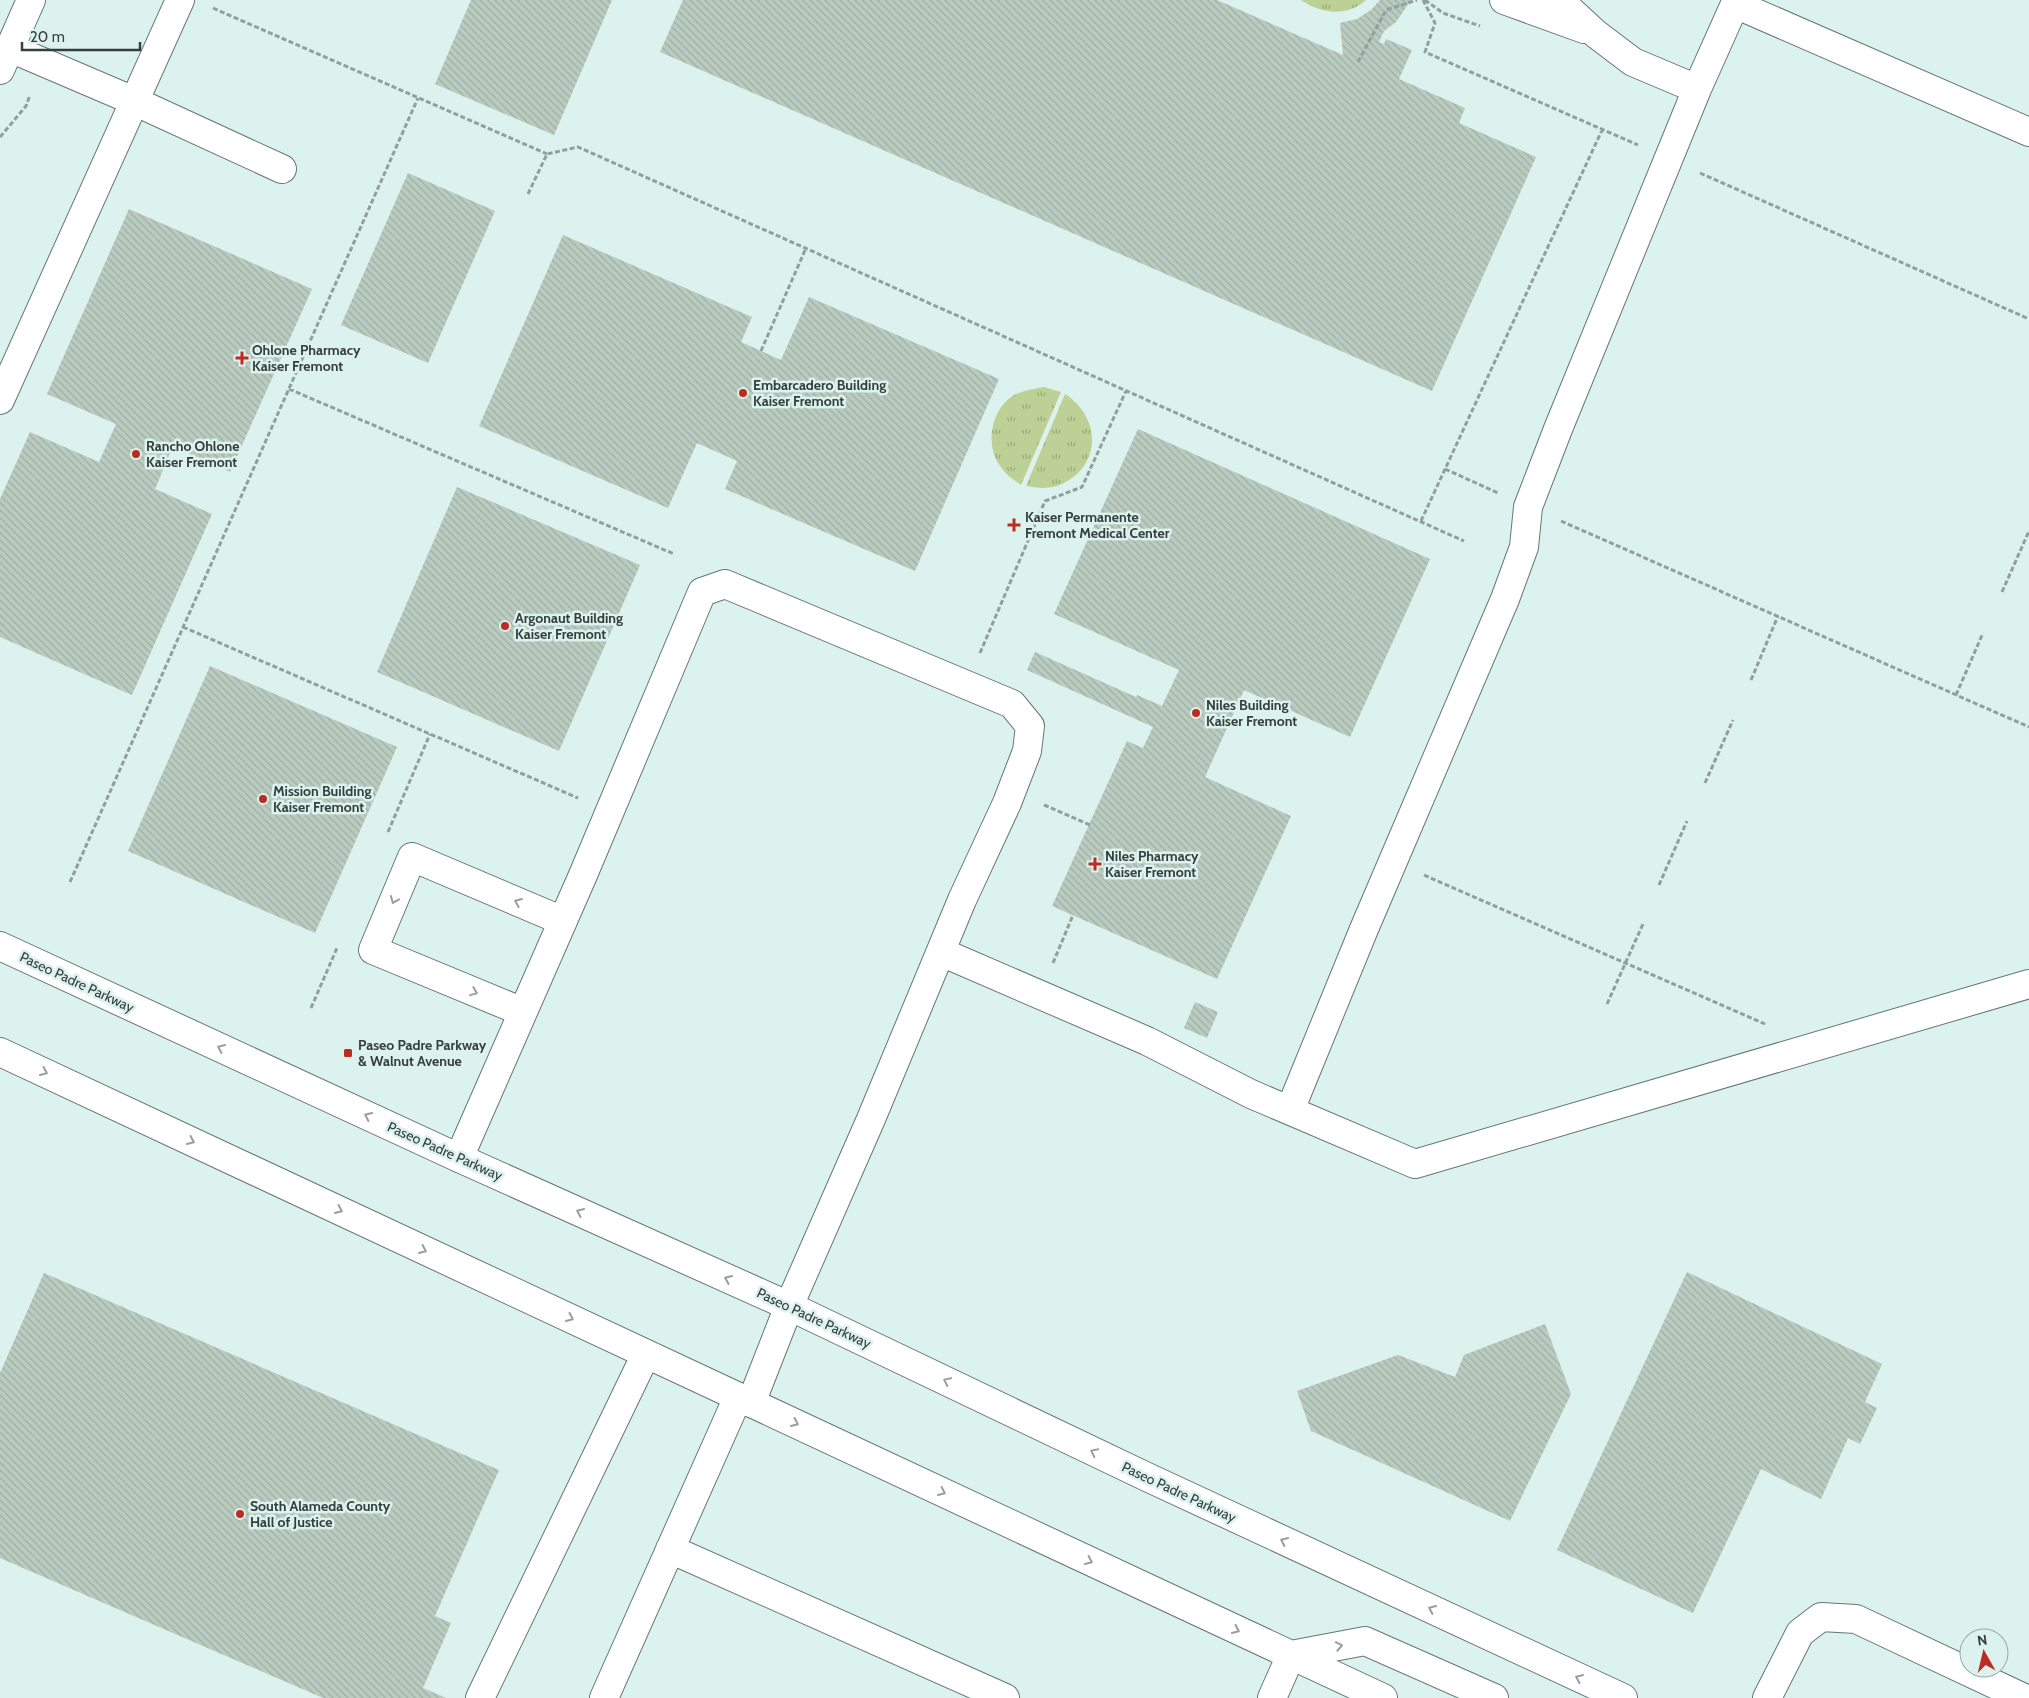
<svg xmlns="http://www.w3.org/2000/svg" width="2029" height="1698" viewBox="0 0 2029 1698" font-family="Cabin,sans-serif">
<defs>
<pattern id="grass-tufts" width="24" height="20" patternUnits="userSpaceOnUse" patternTransform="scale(1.25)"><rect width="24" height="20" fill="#bdd095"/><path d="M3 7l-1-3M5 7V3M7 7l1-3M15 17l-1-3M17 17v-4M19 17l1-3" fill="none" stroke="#9aaa7b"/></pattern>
<pattern id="building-back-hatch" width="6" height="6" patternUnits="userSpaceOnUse" patternTransform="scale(1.25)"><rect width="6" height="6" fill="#bacbbf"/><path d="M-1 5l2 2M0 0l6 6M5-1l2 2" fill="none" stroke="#a0afa5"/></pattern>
</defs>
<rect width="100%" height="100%" fill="#dcf2ee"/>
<path fill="url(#grass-tufts)" d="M1301 0H1366C1348 17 1321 14 1301 0Z
M1044 387 1061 392 1021 485C1014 480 1006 475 1001 467 984 446 991 409 1014 395 1024 390 1034 389 1044 387Z
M1065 394C1092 411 1102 446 1080 471 1074 477 1066 483 1057 486 1046 489 1037 488 1026 486Z"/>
<path fill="url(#building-back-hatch)" d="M471 0H612L554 135 435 84Z
M683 0H1217L1343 55 1340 23 1357 19 1371 10 1380 0H1411L1396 22 1384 31 1379 42 1384 44 1386 39 1412 50 1399 79 1465 108 1459 123 1536 157 1432 391 660 52Z
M408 173 495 211 428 363 341 325Z
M129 209 312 289 230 472 173 446 155 489 212 514 132 695 0 637V499L30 432 99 462 116 424 47 394Z
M563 235 752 317 741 342 781 360 809 297 999 379 915 571 725 489 737 461 697 443 668 508 479 426Z
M1138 429 1430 559 1350 737 1244 690 1205 777 1291 816 1217 979 1052 906 1127 741 1143 748 1153 727 1027 670 1035 652 1136 697 1137 695 1162 706 1179 670 1054 614Z
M457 487 640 565 559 751 377 672Z
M210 666 397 747 315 933 128 851Z
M1195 1002 1218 1012 1207 1038 1184 1028Z
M1687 1272 1882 1364 1865 1402 1877 1408 1860 1444 1848 1438 1821 1499 1761 1469 1693 1613 1557 1550Z
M44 1273 499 1470 435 1616 451 1623 423 1688 446 1698H323L0 1558V1373Z
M1545 1324 1571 1394 1510 1521 1311 1431 1297 1391 1398 1355 1455 1377 1464 1355Z"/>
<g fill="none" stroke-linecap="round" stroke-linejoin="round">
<defs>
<path id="minor" d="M1504 0 1584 29
M1559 0 1596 34 1633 62 1697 89
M10 48 134 101 282 169
M0 400 180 0
M941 952 1147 1041 1251 1094 1415 1164 2029 984
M523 1012 373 950 412 857 563 921
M1290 1110 1364 929 1505 599 1524 547 1528 507 1558 429 1697 89 1735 4 2029 132
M459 1158 583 875 702 592 725 584 1012 704 1030 726 1027 751 1007 803 962 900 871 1119 789 1306 751 1403
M670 1549 1005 1698
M480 1698 646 1354
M604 1698 738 1397
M1272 1698 1291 1655
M1767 1698 1800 1633 1821 1617 1856 1619 2024 1698"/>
<path id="major" d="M0 70 31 0
M0 946 459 1158 789 1306 1147 1477 1623 1698
M0 1052 1383 1698
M1291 1655 1365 1641 1494 1698"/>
</defs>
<use href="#minor" stroke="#647875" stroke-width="30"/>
<use href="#major" stroke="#647875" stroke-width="30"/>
<path stroke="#90a09d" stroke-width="3" stroke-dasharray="5 2.5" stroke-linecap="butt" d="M1423 0 1435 23 1425 52 1638 145
M1425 0 1443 13 1480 26
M213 8 547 154
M1358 62 1386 10 1417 0
M0 137 26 106 30 95
M1700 173 2029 319
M528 194 547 154 578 147 1464 541
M761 351 806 248
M289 389 674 554
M1445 469 1498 493
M1421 521 1603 128
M1561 521 2029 727
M2002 592 2029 531
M183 627 578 798
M980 653 1045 501 1082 487 1126 391
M1751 680 1778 616
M1956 695 1983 633
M1705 783 1733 720
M1044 805 1090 825
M388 832 430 734
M1424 875 1765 1024
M70 882 418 98
M1659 885 1687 821
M1053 963 1073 915
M1607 1004 1643 924
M311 1008 337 948"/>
<use href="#minor" stroke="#fff" stroke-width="28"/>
<use href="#major" stroke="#fff" stroke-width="28"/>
</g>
<defs><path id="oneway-chevron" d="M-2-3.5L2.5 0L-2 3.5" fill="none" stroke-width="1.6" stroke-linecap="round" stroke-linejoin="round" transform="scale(1.25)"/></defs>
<g stroke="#9a9f9e">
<use href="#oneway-chevron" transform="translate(394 900) rotate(112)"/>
<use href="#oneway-chevron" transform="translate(518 902) rotate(-157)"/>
<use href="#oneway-chevron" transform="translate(474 992) rotate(22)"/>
<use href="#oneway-chevron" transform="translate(221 1048) rotate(-155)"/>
<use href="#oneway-chevron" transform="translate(44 1072) rotate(25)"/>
<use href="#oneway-chevron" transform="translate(368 1116) rotate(-155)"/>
<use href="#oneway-chevron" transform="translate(191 1141) rotate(25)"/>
<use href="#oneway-chevron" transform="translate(339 1210) rotate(25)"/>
<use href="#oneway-chevron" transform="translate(580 1212) rotate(-156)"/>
<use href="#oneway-chevron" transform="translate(423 1250) rotate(25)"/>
<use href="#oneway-chevron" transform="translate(728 1279) rotate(-156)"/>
<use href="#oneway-chevron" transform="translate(570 1318) rotate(25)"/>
<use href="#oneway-chevron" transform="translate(947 1381) rotate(-154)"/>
<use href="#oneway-chevron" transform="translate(795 1423) rotate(25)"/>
<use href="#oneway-chevron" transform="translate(1094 1452) rotate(-154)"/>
<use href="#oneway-chevron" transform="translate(942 1492) rotate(25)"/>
<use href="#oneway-chevron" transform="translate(1284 1541) rotate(-155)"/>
<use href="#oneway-chevron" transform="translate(1089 1561) rotate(25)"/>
<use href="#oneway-chevron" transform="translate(1432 1609) rotate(-155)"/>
<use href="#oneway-chevron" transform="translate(1236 1630) rotate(25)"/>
<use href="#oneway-chevron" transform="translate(1339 1646) rotate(-11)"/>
<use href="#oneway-chevron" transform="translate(1579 1678) rotate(-155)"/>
</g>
<g fill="#bb2d23" stroke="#dcf2ee" stroke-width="2">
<path d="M239.5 350.5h5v5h5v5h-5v5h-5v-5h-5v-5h5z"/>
<circle cx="743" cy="393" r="5"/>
<circle cx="136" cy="454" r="5"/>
<path d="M1011.5 517.5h5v5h5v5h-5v5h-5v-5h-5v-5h5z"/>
<circle cx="505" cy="626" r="5"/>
<circle cx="1196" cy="713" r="5"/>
<circle cx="263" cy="799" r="5"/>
<path d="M1092.5 856.5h5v5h5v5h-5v5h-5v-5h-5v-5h5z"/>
<rect x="343" y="1048" width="10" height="10" rx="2.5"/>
<circle cx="240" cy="1514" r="5"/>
</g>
<g text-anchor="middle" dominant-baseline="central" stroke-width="5" stroke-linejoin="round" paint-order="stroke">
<g font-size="14" font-weight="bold" fill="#363f3d" stroke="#dcf2ee" text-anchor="start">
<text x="252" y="350">Ohlone Pharmacy<tspan x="252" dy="16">Kaiser Fremont</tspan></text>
<text x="753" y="385">Embarcadero Building<tspan x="753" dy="16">Kaiser Fremont</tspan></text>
<text x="146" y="446">Rancho Ohlone<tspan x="146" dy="16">Kaiser Fremont</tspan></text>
<text x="1025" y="517">Kaiser Permanente<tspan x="1025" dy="16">Fremont Medical Center</tspan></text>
<text x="515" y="618">Argonaut Building<tspan x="515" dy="16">Kaiser Fremont</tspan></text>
<text x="1206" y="705">Niles Building<tspan x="1206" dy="16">Kaiser Fremont</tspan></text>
<text x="273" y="791">Mission Building<tspan x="273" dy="16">Kaiser Fremont</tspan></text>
<text x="1105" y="856">Niles Pharmacy<tspan x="1105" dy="16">Kaiser Fremont</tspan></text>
<text x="358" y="1045">Paseo Padre Parkway<tspan x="358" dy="16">&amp; Walnut Avenue</tspan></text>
<text x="250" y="1506">South Alameda County<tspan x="250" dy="16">Hall of Justice</tspan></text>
</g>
<g font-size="14" fill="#363f3d" stroke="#dcf2ee">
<text transform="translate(77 982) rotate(25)">Paseo Padre Parkway</text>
<text transform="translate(445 1151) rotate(24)">Paseo Padre Parkway</text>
<text transform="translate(814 1318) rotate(25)">Paseo Padre Parkway</text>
<text transform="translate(1179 1492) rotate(25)">Paseo Padre Parkway</text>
</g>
</g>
<g transform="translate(1984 1653) rotate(352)"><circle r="24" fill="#dcf2ee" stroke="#9aaaa7"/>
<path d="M0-4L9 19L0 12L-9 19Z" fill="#bb2d23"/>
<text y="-8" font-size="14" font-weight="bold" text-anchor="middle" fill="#363f3d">N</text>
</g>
<path d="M22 42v8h118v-8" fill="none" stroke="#363f3d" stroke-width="2.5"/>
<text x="30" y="42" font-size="15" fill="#363f3d" stroke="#dcf2ee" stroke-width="4" paint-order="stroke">20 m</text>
</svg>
